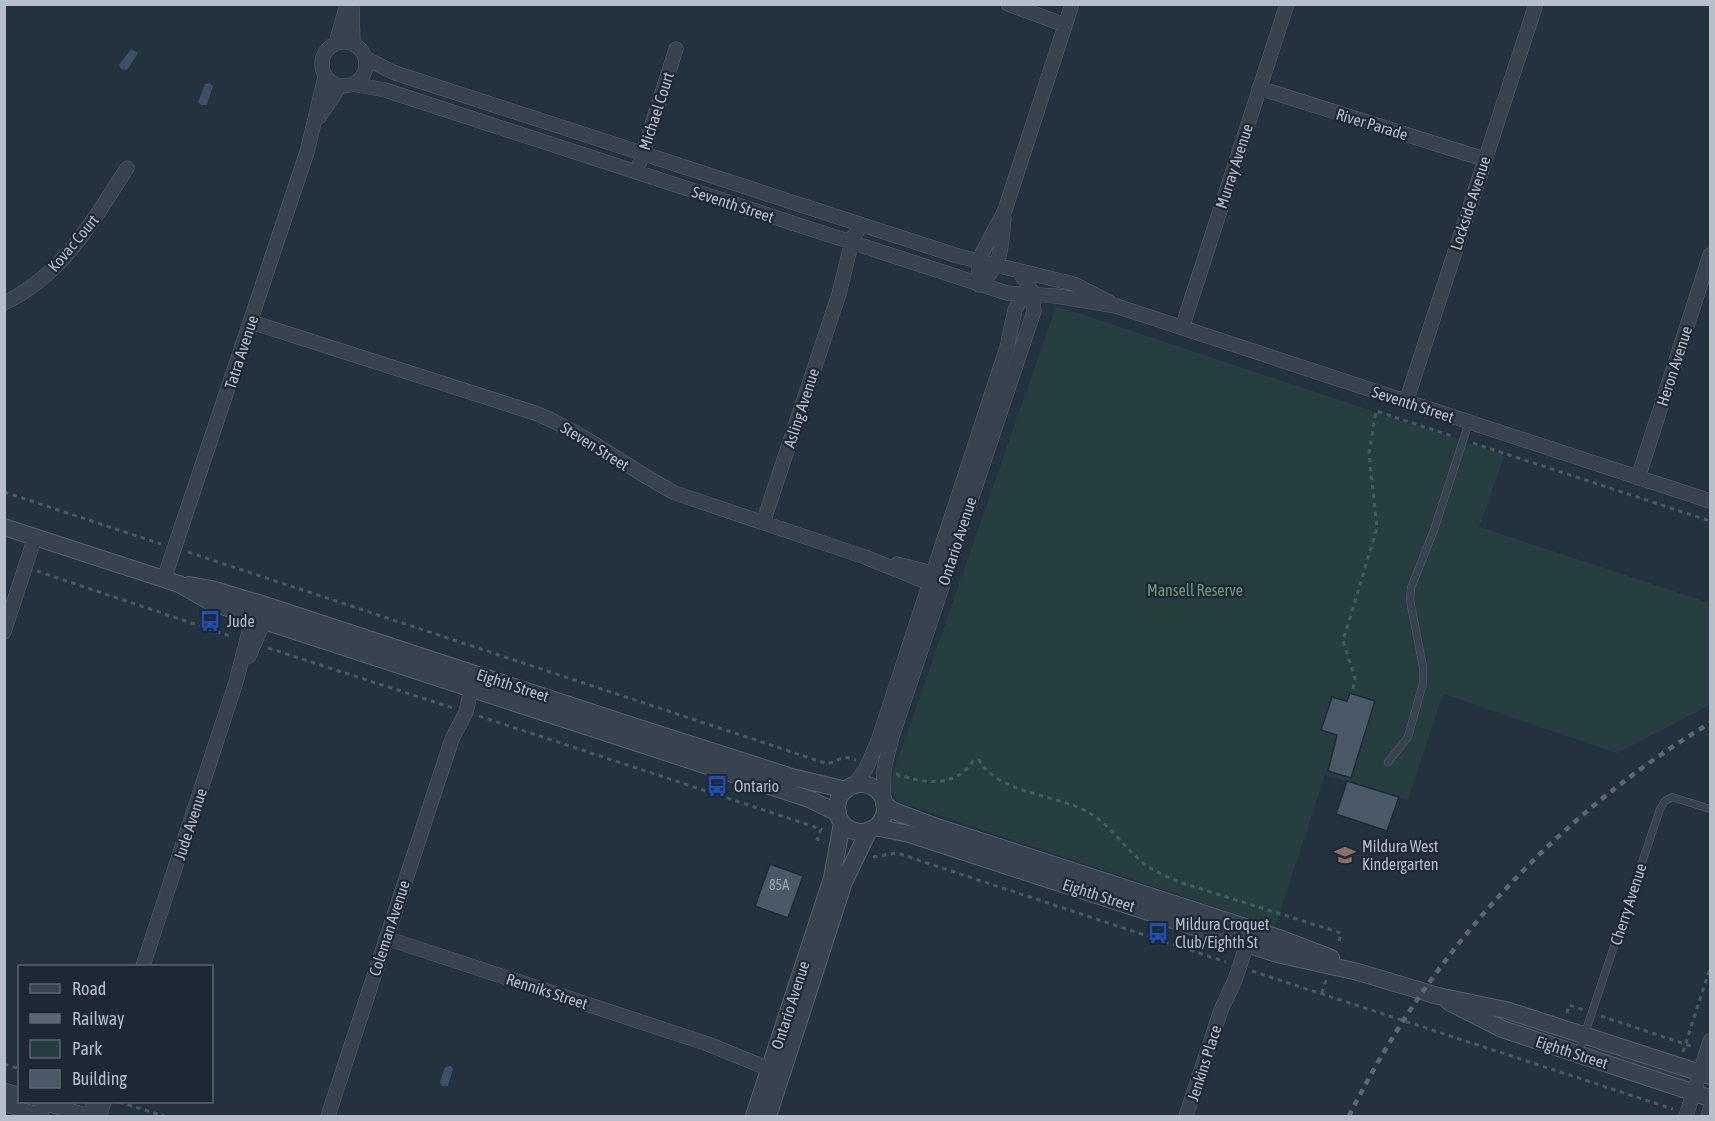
<svg xmlns="http://www.w3.org/2000/svg" width="1715" height="1121" viewBox="0 0 1715 1121" font-family="'Asap Condensed',sans-serif">
<rect width="100%" height="100%" fill="#24313f"/>
<path fill="#263e40" d="M1056 306 1505 455 1479 527 1710 603V705L1617 753 1443 694 1408 800 1325 775 1275 927 898 802 891 792V779Z
M1490 1014 1575 1038 1573 1045 1509 1027Z
M1590 1043 1688 1077 1686 1082 1588 1049Z"/>
<path fill="#3a4f68" d="M131 49 138 53 127 70 121 69 119 65Z
M210 83 213 86 207 105H201L198 102 205 84Z
M451 1066 453 1069 448 1086H442L440 1082 445 1067Z"/>
<path fill="#4a5868" stroke="#1f2a36" stroke-width="1.5" d="M1350 693 1375 701 1351 778 1328 771 1337 735 1321 730 1332 697 1347 701Z
M1347 781 1399 797 1387 831 1336 814Z
M770 864 803 876 788 918 755 906Z"/>
<g fill="none" stroke-linecap="round" stroke-linejoin="round">
<defs>
<path id="service" d="M1388 762 1408 737 1423 683V667L1410 600 1411 588 1434 530 1469 422
M1578 1054 1660 809 1665 801 1672 797 1710 809"/>
<path id="minor" d="M352 4 353 44
M1008 4 1065 25
M322 64a22 22 0 1 1 44 0a22 22 0 1 1-44 0Z
M336 43 347 4
M365 58 395 73 958 256 1074 284 1109 302
M353 84 385 90 1007 293 1056 296 1116 306 1710 501
M1259 88 1484 159
M319 117 340 86
M640 162 676 49
M979 285V259L1005 210 1072 4
M979 285C1003 264 1001 248 1004 218
M4 303C62 276 94 220 127 168
M251 322 535 413C585 433 627 468 675 493L865 557 929 583H943
M1182 328 1287 4
M1406 402 1536 4
M1638 478 1710 255
M763 523 839 294 853 237 862 225
M897 564 932 573 937 578
M164 579 307 152 325 77
M4 632 35 537
M249 656 264 621V612
M854 785 866 769 878 741 1007 347 1015 310 1026 290
M883 798 884 769 892 737 1034 311 1031 290 1019 271
M386 938 708 1044 769 1069
M143 966 236 682 253 616 259 610
M4 1090 20 1095
M40 1102 89 1116
M4 1104 42 1116
M90 1116 94 1102
M100 1116 104 1102
M328 1116 452 739 466 712 473 681
M1186 1116 1221 1010 1235 980 1247 944
M1686 1116 1710 1041
M1708 1116 1710 1109"/>
<path id="tertiary" d="M4 527 179 584 209 601 264 621 809 799 838 813
M189 585 211 589 265 605 630 725 792 777 846 790
M837 808a24 24 0 1 1 48 0a24 24 0 1 1-48 0Z
M884 804 894 811 934 826 1279 938 1331 958
M875 827 909 834 1277 954 1358 972 1438 996 1506 1010 1710 1076
M1449 1002 1502 1029 1710 1098
M754 1116 832 878 842 823
M768 1116 844 882 869 830"/>
</defs>
<use href="#service" stroke="#56616c" stroke-width="8"/>
<use href="#minor" stroke="#56616c" stroke-width="15"/>
<use href="#tertiary" stroke="#56616c" stroke-width="18"/>
<path stroke="#455b5d" stroke-width="3" stroke-dasharray="4.5 4.5" stroke-linecap="butt" d="M1473 443 1710 521
M4 492 161 544
M188 552 828 764 844 757 856 760
M37 571 233 637
M268 648 453 708
M1353 689 1355 678 1343 641 1377 528 1369 453 1376 411 1455 437
M479 716 821 829 817 839 824 842
M896 774C923 783 955 789 973 761L979 760C998 793 1052 794 1084 810 1111 823 1125 851 1149 867 1159 874 1171 878 1182 883L1341 933 1338 946
M873 857 897 853 1226 962
M1252 971 1673 1109
M1322 993 1326 980
M1567 1013 1569 1005 1584 1010
M1601 1016 1694 1047
M1683 1052 1710 968
M4 1064 20 1069
M119 1102 164 1116"/>
<use href="#service" stroke="#39434f" stroke-width="7"/>
<use href="#minor" stroke="#39434f" stroke-width="14"/>
<use href="#tertiary" stroke="#39434f" stroke-width="16"/>
<path stroke="#5b6776" stroke-width="4.5" stroke-dasharray="6 6" stroke-linecap="butt" d="M1349 1116C1430 953 1554 817 1710 723"/>
</g>
<defs>
<symbol id="bus-bare" viewBox="-9 -9 18 18"><path d="M-5-6H5V4H4V6H2V4H-2V6H-4V4H-5ZM-3.5-4V0h7V-4ZM-3.5 1.2v1.5H-2V1.2ZM2 1.2v1.5H3.5V1.2Z" fill="#1a4fb4" stroke="#1d2834" stroke-width="2.5" paint-order="stroke"/></symbol>
<symbol id="school-bare" viewBox="-9 -9 18 18"><path d="M0-5L7-2L0 1L-7-2ZM-4 1L0 2.5L4 1V4Q0 6-4 4Z" fill="#8d6e63" stroke="#1d2834" stroke-width="2.5" paint-order="stroke"/></symbol>
</defs>
<g fill-rule="evenodd">
<use href="#bus-bare" x="195" y="606" width="30" height="30"/>
<use href="#bus-bare" x="702" y="771" width="30" height="30"/>
<use href="#school-bare" x="1330" y="840" width="30" height="30"/>
<use href="#bus-bare" x="1143" y="918" width="30" height="30"/>
</g>
<g text-anchor="middle" dominant-baseline="central" stroke-width="4.5" stroke-linejoin="round" paint-order="stroke">
<g font-size="14" fill="#9aa4b1">
<text x="779" y="885">85A</text>
</g>
<g font-size="16" fill="#b5bec9" stroke="#1d2834">
<text transform="translate(656 111) rotate(-72)">Michael Court</text>
<text transform="translate(1372 124) rotate(17)">River Parade</text>
<text transform="translate(1234 166) rotate(-72)">Murray Avenue</text>
<text transform="translate(1470 203) rotate(-72)">Lockside Avenue</text>
<text transform="translate(733 204) rotate(18)">Seventh Street</text>
<text transform="translate(73 243) rotate(-50)">Kovac Court</text>
<text transform="translate(241 352) rotate(-72)">Tatra Avenue</text>
<text transform="translate(1674 366) rotate(-72)">Heron Avenue</text>
<text transform="translate(1413 404) rotate(18)">Seventh Street</text>
<text transform="translate(801 408) rotate(-72)">Asling Avenue</text>
<text transform="translate(595 446) rotate(32)">Steven Street</text>
<text transform="translate(957 541) rotate(-72)">Ontario Avenue</text>
<text transform="translate(513 685) rotate(18)">Eighth Street</text>
<text transform="translate(190 824) rotate(-72)">Jude Avenue</text>
<text transform="translate(1099 895) rotate(18)">Eighth Street</text>
<text transform="translate(1628 904) rotate(-72)">Cherry Avenue</text>
<text transform="translate(389 928) rotate(-72)">Coleman Avenue</text>
<text transform="translate(547 991) rotate(18)">Renniks Street</text>
<text transform="translate(790 1005) rotate(-72)">Ontario Avenue</text>
<text transform="translate(1572 1052) rotate(18)">Eighth Street</text>
<text transform="translate(1204 1063) rotate(-72)">Jenkins Place</text>
</g>
<g font-size="16" fill="#6c9a75" stroke="#1d2834">
<text x="1195" y="590">Mansell Reserve</text>
</g>
<g font-size="16" fill="#b5bec9" stroke="#1d2834" text-anchor="start">
<text x="227" y="621">Jude</text>
<text x="734" y="786">Ontario</text>
<text x="1362" y="846">Mildura West<tspan x="1362" dy="18">Kindergarten</tspan></text>
<text x="1175" y="924">Mildura Croquet<tspan x="1175" dy="18">Club/Eighth St</tspan></text>
</g>
</g>
<rect width="1715" height="1121" fill="none" stroke="#b5bec9" stroke-width="12"/>
<rect x="18" y="965" width="195" height="138" fill="#1d2834" stroke="#5a6470" stroke-width="1.5"/>
<rect x="30" y="984" width="30" height="9" fill="#39434f" stroke="#5a6470" stroke-width="1.5"/>
<text x="72" y="995" font-size="18" fill="#b5bec9">Road</text>
<rect x="30" y="1014" width="30" height="9" fill="#5b6776" stroke="#5a6470" stroke-width="1.5"/>
<text x="72" y="1025" font-size="18" fill="#b5bec9">Railway</text>
<rect x="30" y="1040" width="30" height="18" fill="#263e40" stroke="#5a6470" stroke-width="1.5"/>
<text x="72" y="1055" font-size="18" fill="#b5bec9">Park</text>
<rect x="30" y="1070" width="30" height="18" fill="#4a5868" stroke="#5a6470" stroke-width="1.5"/>
<text x="72" y="1085" font-size="18" fill="#b5bec9">Building</text>
</svg>
